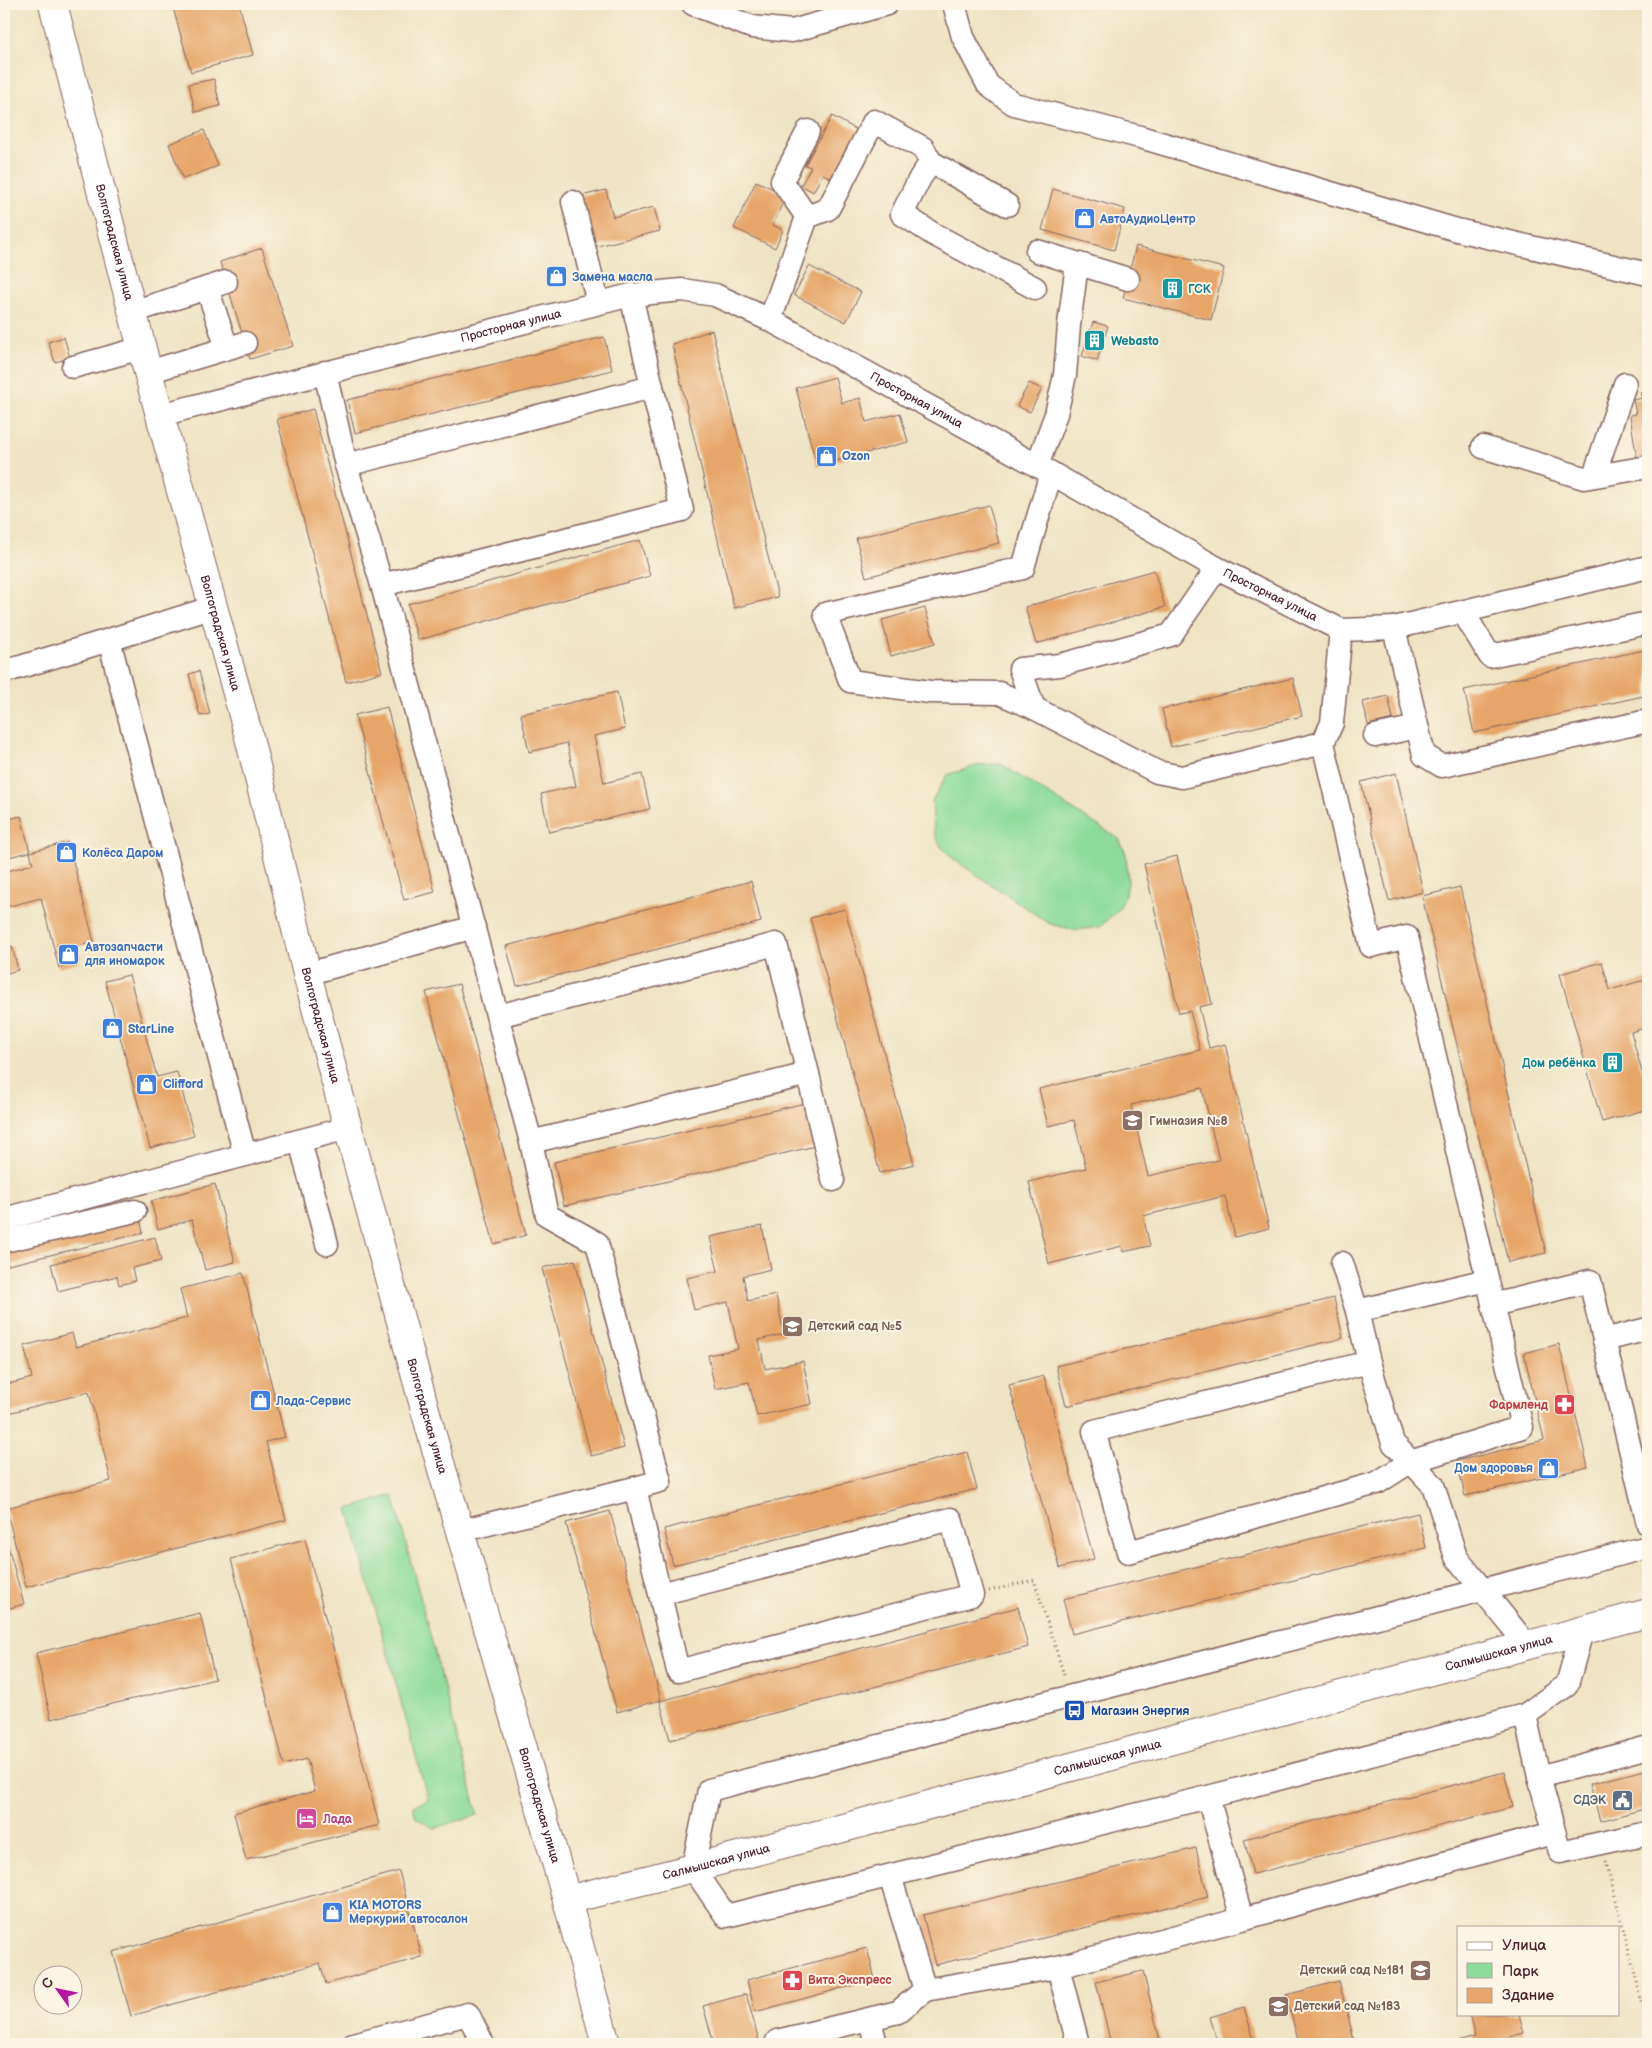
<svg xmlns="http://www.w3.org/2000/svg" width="1652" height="2048" viewBox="0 0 1652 2048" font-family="'Balsamiq Sans',sans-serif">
<rect width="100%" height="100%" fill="#fcf5e5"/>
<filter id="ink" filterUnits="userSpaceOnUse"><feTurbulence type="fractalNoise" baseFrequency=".02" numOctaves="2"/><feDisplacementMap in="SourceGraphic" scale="10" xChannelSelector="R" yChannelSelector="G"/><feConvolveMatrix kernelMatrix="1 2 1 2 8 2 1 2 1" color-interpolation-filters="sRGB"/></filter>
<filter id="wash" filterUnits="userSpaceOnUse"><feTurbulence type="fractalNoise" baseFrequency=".0096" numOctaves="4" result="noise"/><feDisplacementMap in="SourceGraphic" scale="20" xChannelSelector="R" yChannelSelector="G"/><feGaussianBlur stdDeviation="1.12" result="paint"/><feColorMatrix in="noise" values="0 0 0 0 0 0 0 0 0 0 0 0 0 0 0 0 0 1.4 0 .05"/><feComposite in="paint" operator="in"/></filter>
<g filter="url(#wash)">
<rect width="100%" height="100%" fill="#eee3c2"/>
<path fill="#8ddc9b" stroke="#6c7e63" d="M1001 764 1119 839 1126 854 1128 884 1120 908 1100 927 1074 930 1050 924 956 861 941 847 934 832 932 801 947 775 979 765Z
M393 1495 478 1815 434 1828 416 1818 413 1806 428 1800 348 1509Z"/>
<g id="blocks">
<path fill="#e6a669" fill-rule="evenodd" d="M172 4H239L253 55 191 72Z
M782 4H805L784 10Z
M214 79 220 106 195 112 189 84Z
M832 116 863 133 836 181 823 174 813 192 801 185 811 167 805 165Z
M204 130 218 166 183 179 169 144Z
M756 181 786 195 773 225 783 230 775 248 734 228Z
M1053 189 1125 209 1114 250 1042 230Z
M606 190 613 217 654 207 660 231 593 247 581 196Z
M1136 246 1224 268 1211 320 1123 298Z
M262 248 293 346 250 359 220 262Z
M809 266 861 292 846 322 794 295Z
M1093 322 1108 326 1097 361 1082 356Z
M712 330 778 597 734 608 672 344Z
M64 337 70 358 55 362 48 342Z
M604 337 612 370 355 433 347 400Z
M835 377 842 403 860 398 866 422 900 413 908 442 817 466 796 388Z
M1029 383 1042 389 1030 412 1017 406Z
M1648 391V458L1637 460 1630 415 1636 414 1633 400 1642 398 1640 392Z
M313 409 382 672 346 682 277 419Z
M989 505 999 543 866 577 856 538Z
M640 540 650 576 418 640 408 604Z
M1154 570 1165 607 1036 644 1025 607Z
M925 608 935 643 891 656 882 620Z
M1648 649V695L1474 733 1464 690Z
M199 671 210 714 200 716 189 674Z
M1293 678 1302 716 1171 747 1162 709Z
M617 692 625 729 594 736 604 783 642 774 650 809 549 832 541 794 576 786 567 743 529 752 521 714Z
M1388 696 1393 719 1368 725 1363 702Z
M387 707 435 892 404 900 355 715Z
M1396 773 1423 892 1389 901 1361 782Z
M21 816 30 852 4 858V820Z
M68 842 94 942 75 947 79 962 59 968 41 898 6 907 4 900V872L33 864 30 852Z
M1177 856 1212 1004 1199 1007 1209 1048 1225 1044 1269 1228 1235 1237 1225 1196 1143 1216 1150 1246 1123 1252 1122 1246 1049 1264 1029 1182 1086 1168 1074 1120 1048 1126 1039 1089 1200 1050 1190 1011 1179 1013 1144 864ZM1202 1088 1219 1160 1148 1176 1131 1105Z
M751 881 761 922 517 986 506 946Z
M1460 887 1546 1253 1508 1262 1422 896Z
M845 909 914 1164 880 1173 810 918Z
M12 946 18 970 4 974V948Z
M1602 962 1610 990 1648 979V1027L1631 1032 1648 1094V1109L1602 1122 1560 974Z
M129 975 157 1077 177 1072 194 1136 150 1148 105 981Z
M459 984 526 1235 494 1244 426 992Z
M805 1103 815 1146 564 1206 554 1162Z
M215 1184 235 1262 205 1270 192 1220 158 1229 151 1201Z
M140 1217 143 1233 4 1266V1251Z
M762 1226 771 1269 743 1276 748 1301 776 1295 784 1334 759 1340 765 1369 803 1361 812 1404 757 1416 749 1382 715 1389 708 1355 738 1349 728 1302 694 1310 687 1278 718 1271 710 1237Z
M155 1237 161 1261 132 1268 135 1281 119 1285 117 1276 58 1291 51 1264Z
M575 1260 624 1448 591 1456 542 1268Z
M243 1273 285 1437 266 1442 286 1520 26 1587 6 1508 111 1481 89 1392 5 1414 4 1385 32 1378 24 1346 72 1333 76 1347 187 1318 180 1289Z
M1334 1298 1343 1338 1066 1406 1056 1366Z
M1559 1344 1588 1467 1465 1496 1457 1461 1544 1440 1524 1353Z
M1044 1376 1094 1559 1060 1568 1009 1385Z
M967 1452 977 1489 673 1565 664 1529Z
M610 1511 661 1700 617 1712 566 1523Z
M1418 1513 1426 1548 1072 1634 1063 1599Z
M4 1532 24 1604 7 1609 4 1598Z
M305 1539 379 1825 246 1860 234 1813 315 1791 307 1759 284 1765 231 1559Z
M1018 1607 1028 1647 670 1740 660 1701Z
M200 1613 215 1679 51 1719 36 1653Z
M1648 1769V1808L1600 1821 1590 1784Z
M1504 1772 1513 1807 1253 1874 1244 1839Z
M1196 1848 1208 1897 935 1965 923 1915Z
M399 1871 422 1957 326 1984 320 1963 131 2016 113 1952Z
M867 1948 875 1979 755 2012 747 1980Z
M1143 1971 1161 2044H1111L1096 1982Z
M1339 1981 1355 2044H1299L1286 1995Z
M746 1994 760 2044H714L703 2006Z
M1244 2007 1255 2044H1218L1210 2017Z
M1469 2014H1519L1524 2033 1497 2040 1498 2044H1450L1475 2037Z"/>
</g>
</g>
<g filter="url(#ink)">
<use href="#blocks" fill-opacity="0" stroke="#836460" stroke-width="1"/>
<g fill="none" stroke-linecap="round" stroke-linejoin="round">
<defs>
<g id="minor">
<path d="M693 4 752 27 792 31 887 4"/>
<path d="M954 4 963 37 988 85 1014 104 1140 137 1457 230 1648 274"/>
<path d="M931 162 920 178 902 214 933 234 1035 288"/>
<path d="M573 202 598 303"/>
<path d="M807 217 782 181 808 131"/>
<path d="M1037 251 1128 279"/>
<path d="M207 288 227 348"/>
<path d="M132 312 226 282"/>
<path d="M770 320 807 217 828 209 874 121 923 148 931 162 1007 205"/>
<path d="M73 367 142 348"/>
<path d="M148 372 245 343"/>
<path d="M325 372 346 465 382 585 531 1142 808 1074 776 944 498 1016"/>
<path id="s1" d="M160 415 631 295 682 290 715 295 770 320 1051 473 1217 568 1341 630 1394 628 1648 567"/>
<path d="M1483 447 1584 478 1648 467"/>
<path d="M346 465 652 387 631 295"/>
<path d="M1037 466 1056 414 1065 375 1069 325 1077 264"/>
<path d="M1594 476 1625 384"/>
<path d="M1217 568 1171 635 1060 665 1020 669 1034 708 1157 772 1182 777 1323 743 1371 946 1407 937 1522 1427 1410 1462 1377 1483 1128 1552 1094 1431 1369 1362"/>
<path d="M382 585 682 510 652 387"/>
<path d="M214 607 109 640 245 1155 348 1128"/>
<path d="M1463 612 1490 656 1648 623"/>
<path d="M1394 628 1424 755 1442 766 1648 721"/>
<path d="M4 672 109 640"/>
<path d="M1034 708 999 693 930 692 850 681 825 614 1023 568 1051 473"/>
<path d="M1375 736 1417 727"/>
<path d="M1323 743 1332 723 1341 630"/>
<path d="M307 974 474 927"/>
<path d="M808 1074 833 1180"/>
<path d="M300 1141 327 1244"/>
<path d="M531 1142 547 1215 597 1243 660 1481 635 1488"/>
<path d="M4 1219 245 1155"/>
<path d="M4 1241 135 1211"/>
<path d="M1342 1263 1357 1311"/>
<path d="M1487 1280 1357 1311 1369 1362 1393 1443 1433 1485 1456 1557 1527 1645"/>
<path d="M1493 1305 1590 1281 1648 1524"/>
<path d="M1604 1340 1648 1329"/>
<path d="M460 1531 635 1488 678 1671 972 1595 951 1519 660 1594"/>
<path d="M1582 1631 1567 1685 1525 1715 1208 1797 726 1916 693 1868 709 1790 1648 1547"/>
<path d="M1525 1715 1539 1777 1560 1852 1648 1833"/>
<path d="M1539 1777 1648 1747"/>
<path d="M1242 1919 1553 1833"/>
<path d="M1058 1967 1078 2044"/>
<path d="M925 1990 1058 1967 1242 1919 1208 1797"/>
<path d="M870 2020 876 2044"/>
<path d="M353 2044 468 2014 483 2044"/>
<path d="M778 2044 777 2041 898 2012 925 1990 890 1876"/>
</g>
<g id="major">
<path id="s2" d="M53 4 148 372 248 733 307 974 348 1128 432 1435 567 1900 606 2044"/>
<path id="s3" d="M567 1900 693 1868 1648 1613"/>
</g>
</defs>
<use href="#minor" stroke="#836460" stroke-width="25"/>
<use href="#major" stroke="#836460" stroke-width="30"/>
<path stroke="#836460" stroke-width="3" stroke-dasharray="1 4" stroke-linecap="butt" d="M989 1591 1034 1580 1065 1678
M1606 1861 1648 2025"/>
<use href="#minor" stroke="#fff" stroke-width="22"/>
<use href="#major" stroke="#fff" stroke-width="28"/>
</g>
</g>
<defs>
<symbol id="shop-square" viewBox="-11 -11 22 22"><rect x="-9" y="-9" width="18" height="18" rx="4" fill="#3f7fe0" stroke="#fcf5e5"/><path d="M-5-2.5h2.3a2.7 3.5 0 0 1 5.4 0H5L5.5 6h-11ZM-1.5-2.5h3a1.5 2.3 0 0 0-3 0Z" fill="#fff"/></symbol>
<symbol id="building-square" viewBox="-11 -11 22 22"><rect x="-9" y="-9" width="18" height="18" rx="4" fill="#0f9aa8" stroke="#fcf5e5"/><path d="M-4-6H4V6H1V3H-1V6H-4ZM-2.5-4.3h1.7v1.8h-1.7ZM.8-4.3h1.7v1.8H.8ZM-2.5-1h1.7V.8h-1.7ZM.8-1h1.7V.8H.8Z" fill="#fff"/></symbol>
<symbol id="school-square" viewBox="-11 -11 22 22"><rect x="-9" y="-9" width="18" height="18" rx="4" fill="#8d6e63" stroke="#fcf5e5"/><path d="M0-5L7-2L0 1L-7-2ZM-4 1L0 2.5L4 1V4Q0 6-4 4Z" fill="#fff"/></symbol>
<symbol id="pharmacy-square" viewBox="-11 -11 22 22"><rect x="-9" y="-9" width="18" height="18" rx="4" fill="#e0444e" stroke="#fcf5e5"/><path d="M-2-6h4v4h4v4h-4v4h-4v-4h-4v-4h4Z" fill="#fff"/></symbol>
<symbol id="bus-square" viewBox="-11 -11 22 22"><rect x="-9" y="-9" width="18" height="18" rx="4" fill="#1a4fb4" stroke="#fcf5e5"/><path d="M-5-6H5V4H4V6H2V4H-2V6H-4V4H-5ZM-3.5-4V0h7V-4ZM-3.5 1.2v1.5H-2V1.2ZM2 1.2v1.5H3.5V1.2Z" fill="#fff"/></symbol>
<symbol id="civic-square" viewBox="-11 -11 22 22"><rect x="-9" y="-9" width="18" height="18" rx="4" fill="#5c6f8a" stroke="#fcf5e5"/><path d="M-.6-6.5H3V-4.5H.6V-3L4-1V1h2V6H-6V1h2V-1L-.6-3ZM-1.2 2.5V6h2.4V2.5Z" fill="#fff"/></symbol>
<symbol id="hotel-square" viewBox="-11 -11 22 22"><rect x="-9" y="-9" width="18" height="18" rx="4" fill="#d1479c" stroke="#fcf5e5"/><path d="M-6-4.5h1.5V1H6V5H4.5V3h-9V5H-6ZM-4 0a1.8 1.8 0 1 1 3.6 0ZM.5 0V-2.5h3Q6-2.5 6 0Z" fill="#fff"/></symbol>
</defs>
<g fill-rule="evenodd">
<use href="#shop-square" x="1072" y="206" width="25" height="25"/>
<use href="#shop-square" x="544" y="264" width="25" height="25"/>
<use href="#building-square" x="1160" y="276" width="25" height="25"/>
<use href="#building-square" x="1082" y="328" width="25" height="25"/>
<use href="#shop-square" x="814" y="444" width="25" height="25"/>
<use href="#shop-square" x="54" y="840" width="25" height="25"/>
<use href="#shop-square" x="56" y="942" width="25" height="25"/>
<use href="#shop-square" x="100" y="1016" width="25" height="25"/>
<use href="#building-square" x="1600" y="1050" width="25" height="25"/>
<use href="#shop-square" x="134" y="1072" width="25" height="25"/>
<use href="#school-square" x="1120" y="1108" width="25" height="25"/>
<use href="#school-square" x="780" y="1314" width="25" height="25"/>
<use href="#shop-square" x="248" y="1388" width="25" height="25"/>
<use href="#pharmacy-square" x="1552" y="1392" width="25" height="25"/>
<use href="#shop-square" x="1536" y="1456" width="25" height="25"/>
<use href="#bus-square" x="1062" y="1698" width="25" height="25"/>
<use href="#civic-square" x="1610" y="1788" width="25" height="25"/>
<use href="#hotel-square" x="294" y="1806" width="25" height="25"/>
<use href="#shop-square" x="320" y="1900" width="25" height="25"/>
<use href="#school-square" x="1408" y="1958" width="25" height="25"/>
<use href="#pharmacy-square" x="780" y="1968" width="25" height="25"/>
<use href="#school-square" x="1266" y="1994" width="25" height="25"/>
</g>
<g text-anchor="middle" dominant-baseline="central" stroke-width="4" stroke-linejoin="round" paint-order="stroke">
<g font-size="12" font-weight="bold" fill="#366cbe" stroke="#fcf5e5" text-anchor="start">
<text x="1100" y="219">АвтоАудиоЦентр</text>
<text x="572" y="277">Замена масла</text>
<text x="842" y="456">Ozon</text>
<text x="82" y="853">Колёса Даром</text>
<text x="85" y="947">Автозапчасти<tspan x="85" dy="14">для иномарок</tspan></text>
<text x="128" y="1029">StarLine</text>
<text x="163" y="1084">Clifford</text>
<text x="276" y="1401">Лада-Сервис</text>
<text x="1533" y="1468" text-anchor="end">Дом здоровья</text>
<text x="349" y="1905">KIA MOTORS<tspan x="349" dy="14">Меркурий автосалон</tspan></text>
</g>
<g font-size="12" fill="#4a1f2b" stroke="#fcf5e5">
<text stroke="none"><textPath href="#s2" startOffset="246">Волгоградская улица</textPath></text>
<text stroke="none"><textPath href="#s1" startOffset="362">Просторная улица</textPath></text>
<text stroke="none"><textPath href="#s1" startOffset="798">Просторная улица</textPath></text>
<text stroke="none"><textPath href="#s1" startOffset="1202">Просторная улица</textPath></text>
<text stroke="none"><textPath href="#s2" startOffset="651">Волгоградская улица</textPath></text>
<text stroke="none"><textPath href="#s2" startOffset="1056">Волгоградская улица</textPath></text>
<text stroke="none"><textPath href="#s2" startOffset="1461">Волгоградская улица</textPath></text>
<text stroke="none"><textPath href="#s3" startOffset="964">Салмышская улица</textPath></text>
<text stroke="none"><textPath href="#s3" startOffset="559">Салмышская улица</textPath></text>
<text stroke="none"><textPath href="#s2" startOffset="1866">Волгоградская улица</textPath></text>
<text stroke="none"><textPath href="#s3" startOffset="154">Салмышская улица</textPath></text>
</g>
<g font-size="12" font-weight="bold" fill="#0d838f" stroke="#fcf5e5" text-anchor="start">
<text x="1188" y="289">ГСК</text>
<text x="1111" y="341">Webasto</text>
<text x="1596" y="1063" text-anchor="end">Дом ребёнка</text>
</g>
<g font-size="12" font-weight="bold" fill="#785e54" stroke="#fcf5e5" text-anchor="start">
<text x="1149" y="1121">Гимназия №8</text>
<text x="808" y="1326">Детский сад №5</text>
<text x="1404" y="1970" text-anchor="end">Детский сад №181</text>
<text x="1294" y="2006">Детский сад №183</text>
</g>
<g font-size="12" font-weight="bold" fill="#be3a42" stroke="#fcf5e5" text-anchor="end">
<text x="1548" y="1405">Фармленд</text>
<text x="808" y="1980" text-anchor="start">Вита Экспресс</text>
</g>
<g font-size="12" font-weight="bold" fill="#164399" stroke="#fcf5e5" text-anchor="start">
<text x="1091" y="1711">Магазин Энергия</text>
</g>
<g font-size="12" font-weight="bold" fill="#4e5e75" stroke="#fcf5e5" text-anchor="end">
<text x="1606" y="1800">СДЭК</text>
</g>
<g font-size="12" font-weight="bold" fill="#b23c85" stroke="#fcf5e5" text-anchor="start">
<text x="323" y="1819">Лада</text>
</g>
</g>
<rect width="1652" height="2048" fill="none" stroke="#fcf5e5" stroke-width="20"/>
<rect x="1457" y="1926" width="162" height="90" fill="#fcf5e5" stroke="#b59f9b"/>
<rect x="1467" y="1942" width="25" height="8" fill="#ffffff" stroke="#b59f9b"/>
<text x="1502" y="1950" font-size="15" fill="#4a1f2b">Улица</text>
<rect x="1467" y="1963" width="25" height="15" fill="#8ddc9b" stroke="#b59f9b"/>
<text x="1502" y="1976" font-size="15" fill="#4a1f2b">Парк</text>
<rect x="1467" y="1988" width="25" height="15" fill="#e6a669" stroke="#b59f9b"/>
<text x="1502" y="2000" font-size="15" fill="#4a1f2b">Здание</text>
<g transform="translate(58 1990) rotate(303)"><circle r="24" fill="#fcf5e5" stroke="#b59f9b"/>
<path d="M0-4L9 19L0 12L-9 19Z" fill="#b5179e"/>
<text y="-8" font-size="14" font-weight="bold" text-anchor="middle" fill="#4a1f2b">С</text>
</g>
</svg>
